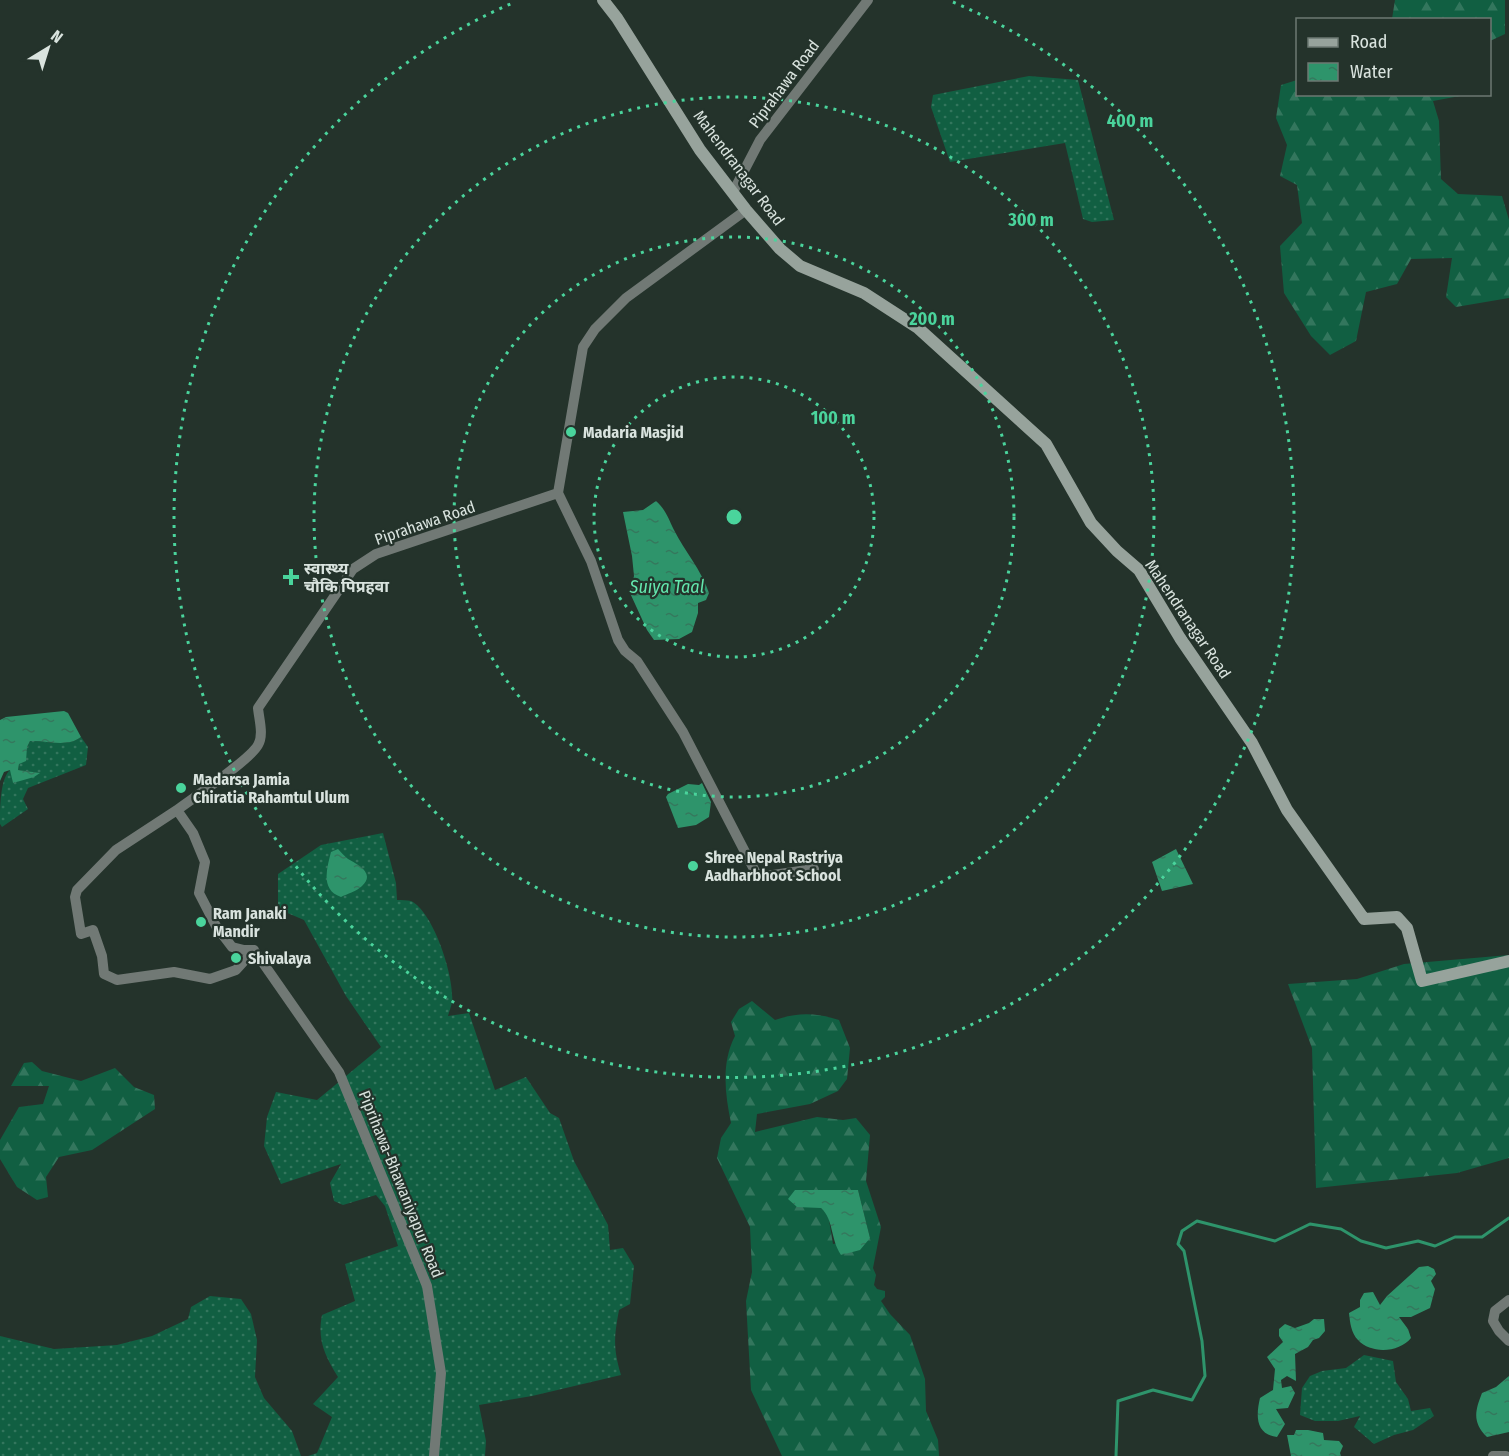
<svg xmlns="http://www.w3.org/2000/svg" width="1509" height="1456" viewBox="0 0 1509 1456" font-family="'Fira Sans Condensed','Noto Sans Devanagari',sans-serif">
<defs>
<pattern id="grass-dots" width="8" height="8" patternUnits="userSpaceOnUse" patternTransform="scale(1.5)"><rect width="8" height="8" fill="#115f42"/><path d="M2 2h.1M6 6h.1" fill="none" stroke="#33765d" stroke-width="1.8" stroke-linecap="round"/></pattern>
<pattern id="forest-firs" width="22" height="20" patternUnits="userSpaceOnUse" patternTransform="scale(1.5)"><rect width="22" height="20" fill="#115f42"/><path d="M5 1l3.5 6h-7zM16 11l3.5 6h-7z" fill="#33765d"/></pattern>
<pattern id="water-ripples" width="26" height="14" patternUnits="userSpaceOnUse" patternTransform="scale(1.5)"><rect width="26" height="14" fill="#2e946b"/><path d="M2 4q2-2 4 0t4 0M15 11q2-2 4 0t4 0" fill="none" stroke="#35785d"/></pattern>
</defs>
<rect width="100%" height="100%" fill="#24332b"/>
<path fill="url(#grass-dots)" d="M1029 76 1078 80 1114 220 1092 222 1083 219 1065 143 950 162 931 107 933 95Z
M81 737 88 747 86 765 28 788 23 799 28 809 2 827 0 824C0 808 0 777 11 769L13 783 39 773 18 770 19 764 30 741C46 740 67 748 81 737Z
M383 833 396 883 397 900C401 900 407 900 411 901 434 912 455 979 452 1002 451 1007 449 1012 448 1016L469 1013 495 1090 526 1077 550 1113 559 1118 574 1161 608 1225 610 1250 623 1248 634 1266 630 1304 619 1310C614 1337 613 1348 621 1375L532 1396 479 1405 486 1441 485 1456H308L317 1453 332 1417 313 1404 338 1377C325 1356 317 1340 322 1315L355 1301 345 1264 398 1246 385 1206 376 1195 343 1205 334 1201 330 1183 341 1164 281 1184 264 1146 267 1117 276 1092 317 1100 381 1047 346 996 304 920 278 909V874L321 845Z
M210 1296 241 1299 251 1314 257 1340 255 1377 264 1398 292 1431 301 1456H0V1336L54 1349 117 1345 152 1336 188 1319 191 1307Z
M1364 1355 1393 1361 1396 1382 1408 1399 1411 1411 1430 1408 1434 1416 1413 1430 1394 1435 1374 1444 1354 1427 1360 1416 1338 1421H1315L1300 1415 1302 1388 1310 1376 1322 1371 1346 1368Z"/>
<path fill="url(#forest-firs)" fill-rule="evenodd" d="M1395 0H1505V34L1490 41V20L1392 19Z
M1297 80 1298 94 1465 95 1433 101 1439 121 1441 179 1458 194 1502 196 1509 220V298L1456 307 1446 297 1452 258 1411 259 1397 284 1366 292 1356 341 1330 355 1311 336 1284 293 1280 246 1302 223 1297 185 1280 176 1287 145 1276 118 1281 85Z
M1509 955V1158L1457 1173 1316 1188 1312 1048 1288 984 1357 979 1404 964Z
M752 1001 775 1020C798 1012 817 1013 839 1020L850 1048 847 1079 838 1091 810 1104 757 1114 755 1132 817 1117 843 1120 856 1118 870 1135 866 1181 881 1227 873 1268 876 1275 874 1285 877 1289 885 1291V1297L881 1301 890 1314 910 1335 925 1379 926 1411 938 1440 939 1456H782L751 1390 746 1301 752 1272 750 1227 717 1158 721 1138 731 1123C725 1094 721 1063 735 1036L731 1022 739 1009ZM858 1190 870 1238 833 1244 828 1214 821 1208Z
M32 1062 42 1071 81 1081 115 1068 134 1087 154 1095 155 1109 92 1150 59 1157 46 1177 48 1197 37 1200 17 1187 0 1159V1140L19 1107 43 1104 49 1086H11L24 1063Z"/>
<path fill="url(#water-ripples)" d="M656 501C666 510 668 518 674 530 685 552 701 569 709 593L706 600 698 603V613L692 632 679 639 654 640 647 630 630 593 634 576 632 556 623 512 643 510Z
M64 711 68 713 81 737C67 748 46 740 30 741L27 747 26 761 19 764 18 770 40 773 34 777 13 783 10 770 4 772 0 781V720L6 717Z
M702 783 711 802 709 817 696 825 678 828 666 797 668 794 688 784 699 785Z
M338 849C341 852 344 856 348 859 357 864 376 873 362 886 357 891 347 894 341 897 320 890 327 868 331 852Z
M1176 849 1193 884 1162 891 1152 862Z
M795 1190H858L870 1238 860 1250 841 1255C830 1238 834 1220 821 1208L797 1207 788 1199Z
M1428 1266 1434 1269 1436 1274 1431 1281 1435 1289 1430 1308 1411 1317H1399L1408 1329 1411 1338C1400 1352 1372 1355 1358 1340 1351 1333 1350 1322 1349 1313L1360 1307V1300L1364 1293 1373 1292 1380 1305 1387 1296 1419 1267Z
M1314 1319H1324L1325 1331 1319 1338 1313 1340 1308 1347 1295 1354 1296 1381 1287 1376 1281 1380 1282 1388 1291 1386 1295 1393 1288 1408 1276 1409 1285 1424 1277 1437C1255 1434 1256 1415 1260 1398L1273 1390 1275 1369 1267 1357 1283 1342 1279 1336V1329L1285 1324 1295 1328 1309 1323Z
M1509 1376V1432L1487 1437C1472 1422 1475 1411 1482 1393L1496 1387Z
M1296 1430H1308L1323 1433 1324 1440 1339 1441 1343 1446 1340 1453 1341 1456H1291L1287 1435H1294Z"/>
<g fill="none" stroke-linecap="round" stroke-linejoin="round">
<path stroke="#2e946b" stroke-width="3" d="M1116 1456 1118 1401 1153 1390 1192 1400 1205 1376 1202 1341 1184 1251 1178 1244 1182 1231 1197 1221 1275 1241 1310 1224 1341 1229 1361 1241 1386 1248 1418 1241 1435 1246 1455 1237H1482L1509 1218"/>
<path stroke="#717975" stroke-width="10" d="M733 192 760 140 868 0
M558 493 591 561 618 640 625 651 637 661 683 732 758 877 814 869
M177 810 116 850 77 890 75 897 81 934 93 930 102 956 104 974 117 980 174 972 210 979 236 970 254 950
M254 950H244L232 947 216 926 199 893 205 862 193 833 177 810C193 798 250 760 258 745 264 735 259 719 258 708L353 569 376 554 558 493 583 347 595 329 626 298 746 210
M254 950 339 1072 427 1286 441 1373 434 1456
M1509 1300 1495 1311 1493 1321 1499 1331 1509 1341
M1493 1456H1506"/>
<path stroke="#97a39c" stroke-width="12" d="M603 0 617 18 700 150 746 210 780 249 800 266 864 293 918 328 1046 444 1091 523 1117 551 1139 570 1180 638 1252 743 1287 810 1364 919 1397 917 1407 928 1422 981 1509 961"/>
</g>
<g fill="none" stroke="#4ad49c" stroke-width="3" stroke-dasharray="3 6">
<circle cx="734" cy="517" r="140"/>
<circle cx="734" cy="517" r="280"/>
<circle cx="734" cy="517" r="420"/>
<path d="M953 2A560 560 0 1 1 515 2"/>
</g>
<g fill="#4ad49c" stroke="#24332b" stroke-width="2">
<circle cx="571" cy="432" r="6"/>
<path d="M288 568h6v6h6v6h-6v6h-6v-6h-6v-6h6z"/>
<circle cx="181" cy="788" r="6"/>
<circle cx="693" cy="866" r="6"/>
<circle cx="201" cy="922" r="6"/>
<circle cx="236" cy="958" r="6"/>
</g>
<g text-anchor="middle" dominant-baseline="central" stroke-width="4.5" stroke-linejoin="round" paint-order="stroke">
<g font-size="16" fill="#d9e3de" stroke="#24332b">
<text transform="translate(784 84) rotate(-53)">Piprahawa Road</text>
<text transform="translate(739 168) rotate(53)">Mahendranagar Road</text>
<text transform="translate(425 523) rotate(-19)">Piprahawa Road</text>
<text transform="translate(1188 619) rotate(56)">Mahendranagar Road</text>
<text transform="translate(401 1184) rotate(68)">Piprihawa-Bhawaniyapur Road</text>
</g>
<g font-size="16" font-weight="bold" fill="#d9e3de" stroke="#24332b" text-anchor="start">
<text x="583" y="432">Madaria Masjid</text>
<text x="304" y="568">स्वास्थ्य<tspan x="304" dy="18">चाैकि पिप्रहवा</tspan></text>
<text x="193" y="779">Madarsa Jamia<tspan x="193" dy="18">Chiratia Rahamtul Ulum</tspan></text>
<text x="705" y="857">Shree Nepal Rastriya<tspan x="705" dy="18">Aadharbhoot School</tspan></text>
<text x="213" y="913">Ram Janaki<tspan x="213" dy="18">Mandir</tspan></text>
<text x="248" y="958">Shivalaya</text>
</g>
<g font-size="18" font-style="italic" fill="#64e8af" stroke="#24332b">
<text x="667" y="587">Suiya Taal</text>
</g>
</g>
<circle cx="734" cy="517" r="9" fill="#4ad49c" stroke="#24332b" stroke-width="3"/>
<g font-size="18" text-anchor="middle" font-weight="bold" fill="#4ad49c" stroke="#24332b" stroke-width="4.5" stroke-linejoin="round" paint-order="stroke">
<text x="1130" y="127">400 m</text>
<text x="1031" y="226">300 m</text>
<text x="932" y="325">200 m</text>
<text x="833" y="424">100 m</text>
</g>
<rect x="1296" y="18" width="195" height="78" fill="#24332b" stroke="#6c7973" stroke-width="1.5"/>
<rect x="1308" y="38" width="30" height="9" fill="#97a39c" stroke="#6c7973" stroke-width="1.5"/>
<text x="1350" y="48" font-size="18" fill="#d9e3de">Road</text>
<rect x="1308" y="63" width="30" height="18" fill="url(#water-ripples)" stroke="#6c7973" stroke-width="1.5"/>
<text x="1350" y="78" font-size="18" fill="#d9e3de">Water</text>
<g transform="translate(48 48) rotate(38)" stroke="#24332b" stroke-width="4.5" paint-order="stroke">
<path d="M0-4.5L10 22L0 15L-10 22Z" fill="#d9e3de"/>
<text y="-9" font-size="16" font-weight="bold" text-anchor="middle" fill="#d9e3de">N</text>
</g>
</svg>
